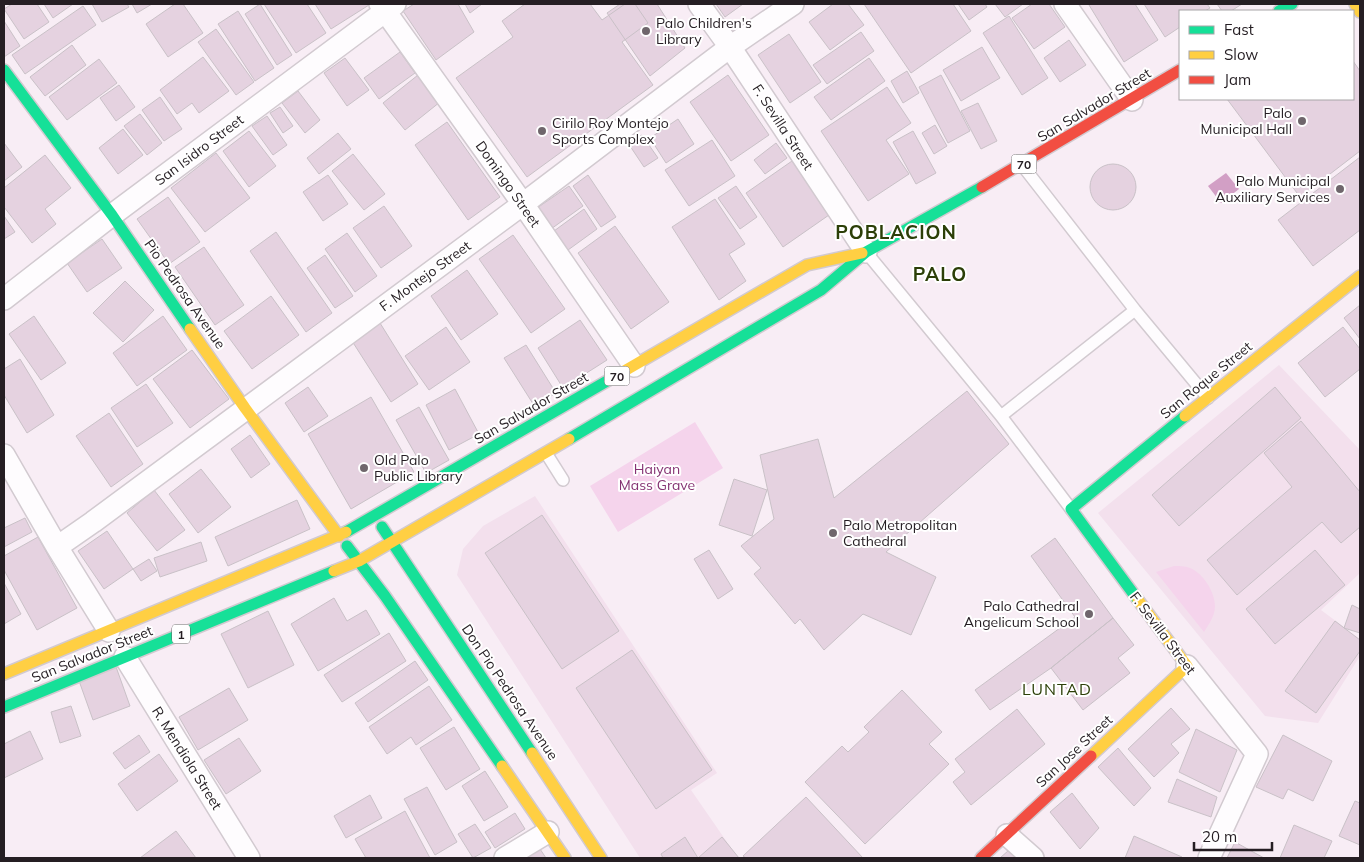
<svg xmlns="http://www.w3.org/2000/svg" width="1364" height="862" viewBox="0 0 1364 862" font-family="Mulish,sans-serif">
<rect width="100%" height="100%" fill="#f8edf5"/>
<path fill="#f3e0ed" d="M1279 365 1360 450V573L1321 610 1360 639V656L1318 723 1265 716 1098 513Z
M535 496 717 773 691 790 738 858H640L457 575 463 549 483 526Z"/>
<path fill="#f5d4ec" d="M695 422 723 468 618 532 590 486Z
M1174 566C1179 566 1185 566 1190 568 1203 573 1215 592 1215 606 1215 616 1209 624 1204 632L1156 572Z"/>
<path fill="#d29fc5" d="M1226 173 1239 189 1221 203 1208 186Z"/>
<path fill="#e5d2e0" stroke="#c9c1c7" d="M12 4H37L49 22 24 39 4 9Z
M44 4H73L53 18Z
M92 4H127L129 7 102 22Z
M132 4H152L137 13Z
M175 4H183L203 33 168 57 146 24Z
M260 4 292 55 277 65 245 14Z
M264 4H307L326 33 296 53Z
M315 4H368L369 5 331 29Z
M414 4H458L474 32 436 60 403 11Z
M465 4H482L470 13Z
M525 4H590L602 20 625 4H635L648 23 622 42 653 85 527 177 456 78 513 37 502 21Z
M620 4H657L685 48 650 76 607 13Z
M716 4H743L725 17Z
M833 4H848L864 25 830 50 809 22Z
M864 4H953L971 31 911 73Z
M958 4H985L987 7 969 20Z
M995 4H1023L1005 17Z
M1032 4H1049L1065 27 1034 49 1012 18Z
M1091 4H1135L1158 40 1124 62 1089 5Z
M1144 4H1207L1210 8 1205 11H1180V27L1165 37Z
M1217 4H1242L1231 11H1222Z
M83 6 96 25 25 74 12 55Z
M238 11 274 68 255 81 218 24Z
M1009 16 1048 78 1022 95 983 33Z
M4 21 20 46 4 57Z
M216 29 254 82 236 95 198 42Z
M861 32 874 51 827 84 813 65Z
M789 34 821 82 790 103 758 55Z
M1069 40 1086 65 1060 82 1044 58Z
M72 45 86 65 45 96 30 77Z
M982 47 1000 78 961 101 943 70Z
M400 52 415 73 379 99 364 78Z
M203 57 229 91 199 113 192 103 177 114 160 90Z
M345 58 369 90 347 106 324 73Z
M869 58 885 81 831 120 814 97Z
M99 59 117 83 67 120 49 97Z
M1353 61 1360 71V151L1300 197 1227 99H1353Z
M907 71 919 93 903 103 891 81Z
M418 75 440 102 405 130 383 103Z
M728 75 769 135 731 161 690 102Z
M941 75 970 131 948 143 919 87Z
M119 85 135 107 116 121 100 98Z
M887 87 911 123 886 140 909 174 868 201 821 131Z
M298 91 320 120 305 133 282 103Z
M160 97 182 129 164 141 142 110Z
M978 103 997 141 981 149 961 111Z
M280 107 293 126 283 133 270 113Z
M140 114 162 143 147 155 124 126Z
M267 116 287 145 273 155 252 126Z
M678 119 694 144 666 163 650 138Z
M447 122 500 197 468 220 415 145Z
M935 125 947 146 934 154 922 133Z
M123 129 143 155 118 174 99 148Z
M249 131 276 166 249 187 223 151Z
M913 131 936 173 916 184 893 142Z
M338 133 351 149 319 174 307 158Z
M642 135 658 158 644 167 628 143Z
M712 140 735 176 689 206 665 170Z
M4 143 22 167 4 181Z
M776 143 787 158 765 174 754 160Z
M216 153 250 198 205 232 171 188Z
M353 154 385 194 364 210 332 171Z
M45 155 71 188 45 209 56 224 32 243 4 207V188Z
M1360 157V230L1313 266 1278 220Z
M792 161 829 215 783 247 746 193Z
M1090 187a23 23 0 1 1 46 0a23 23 0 1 1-46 0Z
M328 175 348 204 323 221 303 192Z
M588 175 616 217 601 227 573 186Z
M569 186 583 206 551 229 537 208Z
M736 186 757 217 740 229 718 198Z
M168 197 200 242 169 264 137 219Z
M715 199 745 244 729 254 746 281 719 300 672 227Z
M384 206 412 246 381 268 353 228Z
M584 209 597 229 568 250 554 231Z
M4 216 15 232 4 239Z
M615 226 669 302 631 329 578 253Z
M276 232 332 313 306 332 250 251Z
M347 233 377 276 355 292 325 249Z
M513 235 565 309 531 333 479 259Z
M102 239 122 268 87 292 67 263Z
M204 247 244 305 215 325 175 267Z
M325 255 353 296 335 308 307 268Z
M467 270 498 314 461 340 431 296Z
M125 281 154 310 123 342 93 313Z
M271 296 299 335 252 369 224 331Z
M1360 305V339L1344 318Z
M34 316 66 363 41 380 9 334Z
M163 316 187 350 137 386 113 353Z
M580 320 607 360 563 388 538 348Z
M380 323 418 384 391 402 352 341Z
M446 327 470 362 429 390 405 356Z
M1343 327 1360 349V369L1325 397 1298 363Z
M526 345 556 393 535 407 504 358Z
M192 350 229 399 190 428 153 379Z
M20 359 54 415 27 433 4 395V369Z
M146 384 173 423 137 447 111 408Z
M308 387 328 416 304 432 285 403Z
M1275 387 1301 418 1179 526 1152 495Z
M455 389 479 434 449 450 426 405Z
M967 391 1009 444 886 552 936 577 911 635 863 614 824 650 800 619 795 624 754 574 761 568 741 546 774 519 760 455 818 439 834 498Z
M371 397 414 472 351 509 308 434Z
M419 407 449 460 426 473 396 420Z
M109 413 143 464 111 487 76 436Z
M1301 421 1360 492V527L1341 543 1322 522 1237 595 1207 560 1292 487 1264 453Z
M250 435 270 464 251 478 231 449Z
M201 469 231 507 198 533 169 494Z
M734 479 767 490 752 536 719 525Z
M154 490 185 530 157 551 127 513Z
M297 500 310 529 228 566 215 537Z
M542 515 619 631 562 669 485 553Z
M25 518 32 532 4 547V528Z
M107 531 133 569 104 589 78 551Z
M38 537 77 608 37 630 4 570V556Z
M1055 538 1113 618 1051 668 990 710 975 690 1075 617 1031 556Z
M201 542 207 561 160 577 154 558Z
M709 550 733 589 718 599 694 559Z
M1315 550 1345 585 1275 644 1246 609Z
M149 559 157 571 141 581 133 569Z
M4 583 21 614 4 624Z
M334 598 347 621 366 610 380 634 318 671 291 624Z
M1352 605 1360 609V633L1344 628Z
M268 611 294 665 248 688 221 634Z
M1113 618 1134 645 1118 658 1130 673 1083 710 1051 668Z
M1335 621 1360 640V651L1316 713 1285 691Z
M389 633 406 661 342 702 324 675Z
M632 650 712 770 656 809 576 688Z
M415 661 428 680 368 722 355 703Z
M115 664 130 706 93 720 78 678Z
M429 686 452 720 416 745 411 737 387 754 369 727Z
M229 688 248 720 198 750 179 717Z
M902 690 942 732 929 744 949 764 865 844 805 782 842 746 848 752 869 732 864 727Z
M71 706 81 736 60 743 51 712Z
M1171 708 1190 729 1171 744 1179 753 1154 777 1128 749Z
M1017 709 1045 744 971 805 953 782 965 772 955 759Z
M454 727 480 769 446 790 420 748Z
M1196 729 1237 750 1220 792 1179 772Z
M30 731 43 759 4 778V744Z
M139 735 150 752 125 769 113 753Z
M1283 735 1332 761 1313 801 1288 789 1283 799 1256 787Z
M239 738 261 771 226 794 204 760Z
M1118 748 1151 788 1134 806 1098 767Z
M159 754 178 781 137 811 118 784Z
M485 771 508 807 484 821 462 786Z
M1177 779 1217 797 1211 817 1168 802Z
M427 787 457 842 435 855 404 799Z
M1072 793 1099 828 1080 849 1050 812Z
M370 795 382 818 346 838 334 816Z
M806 797 863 858H746L743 856Z
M1355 801 1360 803V845L1339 836Z
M405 811 430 858H366L355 839Z
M515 813 525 829 495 848 485 832Z
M475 824 491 848 473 858 458 834Z
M1294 825 1332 841 1324 858H1280Z
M176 831 196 858H140Z
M1134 836 1182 857V858H1125Z
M685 837 698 858H663L661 854Z
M722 837 739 858H698Z
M1235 842 1264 858H1227Z
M540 849 546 858H525Z
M1009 850 1018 858H1000Z"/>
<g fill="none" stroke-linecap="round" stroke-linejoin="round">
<defs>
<path id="lane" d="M1022 165 1135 310 1208 398
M866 252 1001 416 1071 509
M1001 416 1135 310
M546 453 563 480"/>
<path id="street" d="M380 4 523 204 634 366
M699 4 730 47 866 252
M1065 4 1132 100
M4 299 112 215 395 4
M4 455 57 547 109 631
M57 547 93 522 523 204 730 47 793 4
M125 657 249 858
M1187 666 1257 754 1209 858
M1007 835 1033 858
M505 858 548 832"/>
<path id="fast" d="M1279 11 1292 4
M4 70 112 215 190 329
M569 439 821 290 866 252 982 187
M382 527 532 753
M346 532 614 377
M347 546 385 596 502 766
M1138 600 1071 509 1185 416
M4 707 334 571"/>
<path id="slow" d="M1355 4 1360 12
M190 329 245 408 339 536
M614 377 807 265 862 253
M1185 416 1360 276
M334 571 359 561 569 439
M4 674 346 532
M532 753 601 858
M1091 756 1187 666 1138 600
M502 766 565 858"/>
<path id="jam" d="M982 187 1180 70
M981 858 1091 756"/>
</defs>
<use href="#lane" stroke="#d2cad0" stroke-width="14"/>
<use href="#street" stroke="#d2cad0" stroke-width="24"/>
<use href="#fast" stroke="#d2cad0" stroke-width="14"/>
<use href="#slow" stroke="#d2cad0" stroke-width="14"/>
<use href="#jam" stroke="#d2cad0" stroke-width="14"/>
<use href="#lane" stroke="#fefcfe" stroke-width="11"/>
<use href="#street" stroke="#fefcfe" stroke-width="21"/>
<use href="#fast" stroke="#16e098" stroke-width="11"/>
<use href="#slow" stroke="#ffcf43" stroke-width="11"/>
<use href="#jam" stroke="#f24e42" stroke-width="11"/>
</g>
<g fill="#6f666c" stroke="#fff" stroke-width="2">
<circle cx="646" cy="31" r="5"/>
<circle cx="1302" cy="121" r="5"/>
<circle cx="542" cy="131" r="5"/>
<circle cx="1340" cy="189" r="5"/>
<circle cx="364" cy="468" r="5"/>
<circle cx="833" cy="533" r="5"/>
<circle cx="1089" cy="614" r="5"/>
</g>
<g text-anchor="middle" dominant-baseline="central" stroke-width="4" stroke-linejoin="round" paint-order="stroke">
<g fill="#fff" stroke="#666265" stroke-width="1">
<rect x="1011.5" y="154.5" width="25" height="19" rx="4"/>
<rect x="604.5" y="366.5" width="25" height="19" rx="4"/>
<rect x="172" y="624.5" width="18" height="19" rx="4"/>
</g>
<g font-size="12" font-weight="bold" fill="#251e23">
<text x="1024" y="164">70</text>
<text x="617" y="376">70</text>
<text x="181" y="634">1</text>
</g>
<g font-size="14" fill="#251e23" stroke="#fff" text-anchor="start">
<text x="656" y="23">Palo Children's<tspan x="656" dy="16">Library</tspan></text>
<text x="1292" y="113" text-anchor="end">Palo<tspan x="1292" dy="16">Municipal Hall</tspan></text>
<text x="552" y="123">Cirilo Roy Montejo<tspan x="552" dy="16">Sports Complex</tspan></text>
<text x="1330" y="181" text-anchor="end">Palo Municipal<tspan x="1330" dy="16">Auxiliary Services</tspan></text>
<text x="374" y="460">Old Palo<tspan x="374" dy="16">Public Library</tspan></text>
<text x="843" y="525">Palo Metropolitan<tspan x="843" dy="16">Cathedral</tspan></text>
<text x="1079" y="606" text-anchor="end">Palo Cathedral<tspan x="1079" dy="16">Angelicum School</tspan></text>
</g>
<g font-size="14" fill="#251e23" stroke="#fff">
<text transform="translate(1094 105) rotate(-31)">San Salvador Street</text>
<text transform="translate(783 127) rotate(57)">F. Sevilla Street</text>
<text transform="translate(199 150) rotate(-37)">San Isidro Street</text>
<text transform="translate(508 184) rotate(55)">Domingo Street</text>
<text transform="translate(425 276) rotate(-36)">F. Montejo Street</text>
<text transform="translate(185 294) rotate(55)">Pio Pedrosa Avenue</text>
<text transform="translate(1206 380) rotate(-39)">San Roque Street</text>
<text transform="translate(531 408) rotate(-30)">San Salvador Street</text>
<text transform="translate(1163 633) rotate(53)">F. Sevilla Street</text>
<text transform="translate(92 654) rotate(-22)">San Salvador Street</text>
<text transform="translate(510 692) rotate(56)">Don Pio Pedrosa Avenue</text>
<text transform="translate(1074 751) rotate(-43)">San Jose Street</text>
<text transform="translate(187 758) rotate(58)">R. Mendiola Street</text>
</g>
<g font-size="14" fill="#853373" stroke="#fff">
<text x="657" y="469">Haiyan<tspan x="657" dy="16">Mass Grave</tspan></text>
</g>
<g font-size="16" letter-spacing="1" fill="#2c3f08" stroke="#fff">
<text x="1057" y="689">LUNTAD</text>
</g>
<g font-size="19" font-weight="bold" letter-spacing="1" fill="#2c3f08" stroke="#fff">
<text x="896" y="232">POBLACION</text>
<text x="940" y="274">PALO</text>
</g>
</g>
<rect width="1364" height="862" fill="none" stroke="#251e23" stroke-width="10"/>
<rect x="1179" y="10" width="175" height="90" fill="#ffffff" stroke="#a8a5a7"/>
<rect x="1189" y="26" width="25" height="8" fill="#16e098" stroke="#a8a5a7"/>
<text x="1224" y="35" font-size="15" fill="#251e23">Fast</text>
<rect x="1189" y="51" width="25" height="8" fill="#ffcf43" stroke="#a8a5a7"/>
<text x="1224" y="60" font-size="15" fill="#251e23">Slow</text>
<rect x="1189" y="76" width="25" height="8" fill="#f24e42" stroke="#a8a5a7"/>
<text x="1224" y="85" font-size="15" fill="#251e23">Jam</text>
<path d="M1194 842v8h78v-8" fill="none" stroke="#251e23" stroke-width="2.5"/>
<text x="1202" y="842" font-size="15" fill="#251e23" stroke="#ffffff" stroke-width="4" paint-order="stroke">20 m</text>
</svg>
